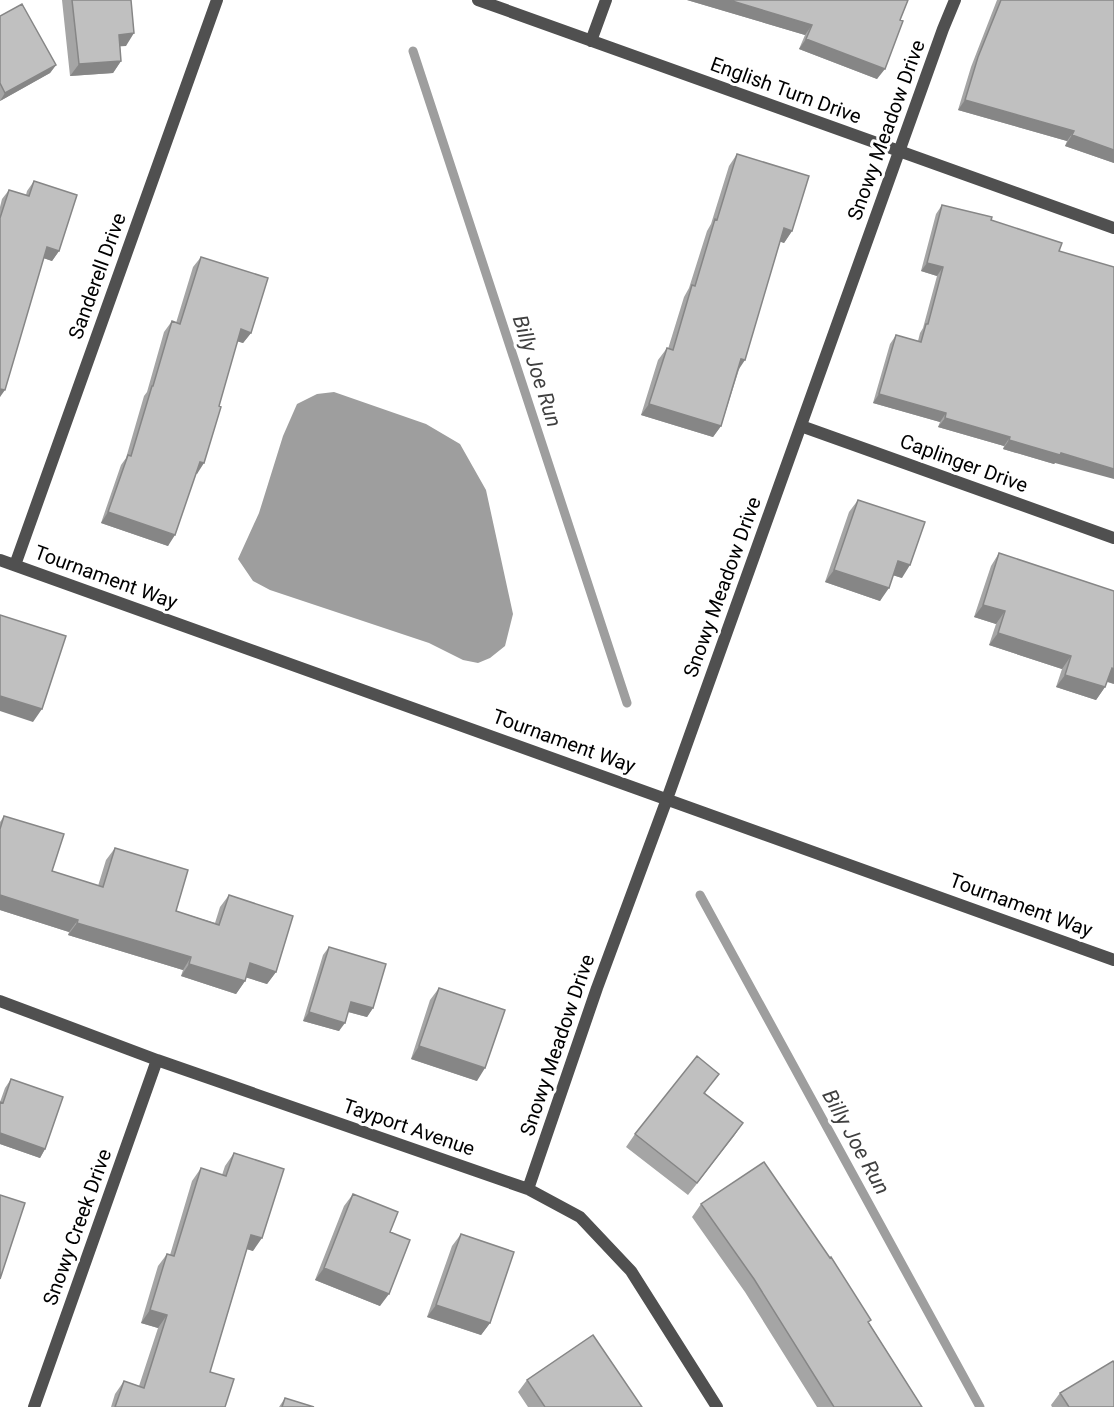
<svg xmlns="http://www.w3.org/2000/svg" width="1114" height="1407" viewBox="0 0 1114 1407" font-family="Roboto,sans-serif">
<rect width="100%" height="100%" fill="#fff"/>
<path fill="#9e9e9e" d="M334 392 426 424 460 444 486 490 513 614 505 646 490 658 478 663 463 660 429 643 270 590 253 581 238 559 259 513 283 436 297 404 317 394Z"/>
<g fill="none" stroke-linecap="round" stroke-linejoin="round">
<path stroke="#9e9e9e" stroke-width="9" d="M413 51 627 703
M700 895 980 1407"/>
<path stroke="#505050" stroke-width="12" d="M478 0 1114 228
M591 41 606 0
M801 426 1114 538
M0 560 1114 960
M15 565 217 0
M0 1001 157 1060 528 1189 580 1217 631 1271 717 1407
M528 1189 597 988 667 799 943 29 955 0
M34 1407 157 1060"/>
</g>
<path fill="#a5a5a5" d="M62 0H131L126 46H120L121 61 113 73 70 76Z
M687 0H908L877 79 799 49 805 35Z
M997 0H1114V163L1065 146 1067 141 958 110 971 67Z
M0 16 56 65 50 73 0 101Z
M737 154 792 231 784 243 780 241 721 426 713 437 641 415 658 360 667 348 668 349 684 297 689 288 707 231 711 224 729 166Z
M34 181 59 251 52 261 44 258 0 397V207L2 199 9 190 26 195 27 191Z
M942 205 991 220 1059 251 1055 463 1054 464 1003 449 1004 446 938 427 940 422 873 403 890 344 896 335 918 341 920 333 923 328 937 276 921 271 936 214Z
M201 257 251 333 243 343 237 341 197 474 196 473 168 546 101 523 121 465 126 458 144 396 147 392 164 332 172 321 176 323 193 267Z
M858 500 902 578 893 575 880 601 825 582 849 512Z
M999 553 1114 684 1107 682 1105 687 1096 700 1056 687 1062 669 989 645 996 624 974 617 991 566Z
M4 816 52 871 98 886 106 860 115 848 176 911 215 923 220 907 229 895 276 972 267 984 246 977 245 981 236 994 181 976 183 970 68 935 69 932 0 910V822Z
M329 947 373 1008 367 1017 348 1012 339 1031 303 1021 323 955Z
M439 988 477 1081 411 1059 430 1000Z
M11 1079 45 1149 40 1158 0 1144V1102L5 1088Z
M710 1086 705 1093 743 1123 688 1195 626 1147 635 1134Z
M234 1153 253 1251 247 1249 210 1372 225 1407H111L115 1394 124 1381 139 1386 158 1328 141 1323 158 1266 167 1254 170 1255 192 1181 201 1168 222 1175 225 1166Z
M353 1194 390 1232 380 1306 315 1280 344 1206Z
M701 1204 869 1323 922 1407H817L745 1292 692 1217Z
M461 1234 490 1323 481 1335 427 1317 452 1246Z
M527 1380 642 1407H528L518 1392Z
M1060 1393 1114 1407H1052L1051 1405Z
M285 1398 314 1407H279Z"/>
<path fill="#868686" d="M687 0H729L812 25 805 35Z
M134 33 126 46 110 47 119 35Z
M806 39 885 69 877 79 799 49Z
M121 61 113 73 70 76 79 64Z
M56 65 50 73 0 101 5 93Z
M965 100 1074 131 1067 141 958 110Z
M1072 135 1114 150V163L1065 146Z
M784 228 792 231 784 243 775 240Z
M47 247 59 251 52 261 40 257Z
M927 263 943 267 937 276 921 271Z
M241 329 251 333 243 343 233 340Z
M741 359 745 360 737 372Z
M0 389 5 390 0 397Z
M879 394 946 413 940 422 873 403Z
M649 404 721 426 713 437 641 415Z
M945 418 1010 437 1004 446 938 427Z
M1009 440 1061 453 1114 469V479L1055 463 1054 464 1003 449Z
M200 462 204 463 197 474 193 472Z
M108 512 175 535 168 546 101 523Z
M898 561 910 565 902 578 889 574Z
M834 570 889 588 880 601 825 582Z
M983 605 1005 611 996 624 974 617Z
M998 633 1071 656 1062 669 989 645Z
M1112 668 1114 669V684L1103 680Z
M1065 675 1105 687 1096 700 1056 687Z
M0 696 42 709 33 722 0 711Z
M0 895 78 920 69 932 0 910Z
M77 923 191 957 183 970 68 935Z
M250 963 276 972 267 984 241 976Z
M189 964 245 981 236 994 181 976Z
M351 1002 373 1008 367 1017 345 1011Z
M309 1012 345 1023 339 1031 303 1021Z
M419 1046 485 1068 477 1081 411 1059Z
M743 1123 734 1136 688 1195 697 1183Z
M0 1133 45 1149 40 1158 0 1144Z
M251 1235 262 1238 253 1251 243 1248Z
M324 1268 389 1294 380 1306 315 1280Z
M436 1305 490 1323 481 1335 427 1317Z
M150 1310 167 1315 158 1328 141 1323Z"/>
<path fill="#c0c0c0" stroke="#868686" stroke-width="1.5" d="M72 0H131L134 33 119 35 121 61 79 64Z
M729 0H908L900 20 903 21 885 69 806 39 812 25Z
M1001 0H1114V150L1072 135 1074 131 965 100 978 57Z
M22 4 56 65 5 93 0 83V16Z
M737 154 809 176 792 231 784 228 745 360 741 359 721 426 649 404 667 348 673 350 692 285 695 286 715 219 717 220Z
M34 181 77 195 59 251 47 247 5 390 0 389V218L9 190 29 196Z
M942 205 992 217 991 220 1062 243 1059 251 1114 267V469L1061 453 1060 455 1009 440 1010 437 945 418 946 413 879 394 896 335 921 342 926 324H928L943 267 927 263Z
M201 257 268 278 251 333 241 329 219 406 221 407 204 463 200 462 175 535 108 512 128 455 131 456 152 386H153L172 321 180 324Z
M858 500 925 522 910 565 898 561 889 588 834 570Z
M999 553 1114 591V669L1112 668 1105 687 1065 675 1071 656 998 633 1005 611 983 605Z
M0 615 66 636 42 709 0 696Z
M4 816 64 834 52 871 103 887 115 848 188 870 176 911 219 925 229 895 293 916 276 972 250 963 245 981 189 964 191 957 77 923 78 920 0 895V829Z
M329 947 386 964 373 1008 351 1002 345 1023 309 1012Z
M439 988 505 1010 485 1068 419 1046Z
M697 1056 719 1074 704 1093 743 1123 697 1183 635 1134Z
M11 1079 63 1097 45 1149 0 1133V1102L3 1103Z
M234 1153 284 1169 262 1238 251 1235 210 1372 234 1379 225 1407H115L124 1381 144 1388 167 1315 150 1310 167 1254 174 1256 201 1168 226 1176Z
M764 1162 830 1258 831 1257 871 1320 868 1322 922 1407H834L754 1279 701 1204Z
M353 1194 398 1212 390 1232 410 1240 389 1294 324 1268Z
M0 1195 25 1203 0 1279Z
M461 1234 514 1252 490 1323 436 1305Z
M593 1335 642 1407H545L527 1380Z
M1113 1361 1114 1363V1407H1069L1060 1393Z
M285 1398 314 1407H282Z"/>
<g text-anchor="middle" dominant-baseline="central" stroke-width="6" stroke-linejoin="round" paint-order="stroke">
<g font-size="20" fill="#000" stroke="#fff">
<text transform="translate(786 90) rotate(20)">English Turn Drive</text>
<text transform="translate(886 130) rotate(-70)">Snowy Meadow Drive</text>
<text transform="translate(97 276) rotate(-70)">Sanderell Drive</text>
<text transform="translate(964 463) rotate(20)">Caplinger Drive</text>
<text transform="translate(106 577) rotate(20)">Tournament Way</text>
<text transform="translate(722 587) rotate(-70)">Snowy Meadow Drive</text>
<text transform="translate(564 741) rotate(20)">Tournament Way</text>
<text transform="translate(1021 905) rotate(20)">Tournament Way</text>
<text transform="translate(557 1045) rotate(-71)">Snowy Meadow Drive</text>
<text transform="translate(409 1127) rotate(19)">Tayport Avenue</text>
<text transform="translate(77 1227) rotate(-70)">Snowy Creek Drive</text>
</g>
<g font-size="21" font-style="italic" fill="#3f3f3f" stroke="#fff">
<text transform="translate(537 371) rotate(72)">Billy Joe Run</text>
<text transform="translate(856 1142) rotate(61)">Billy Joe Run</text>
</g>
</g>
</svg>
